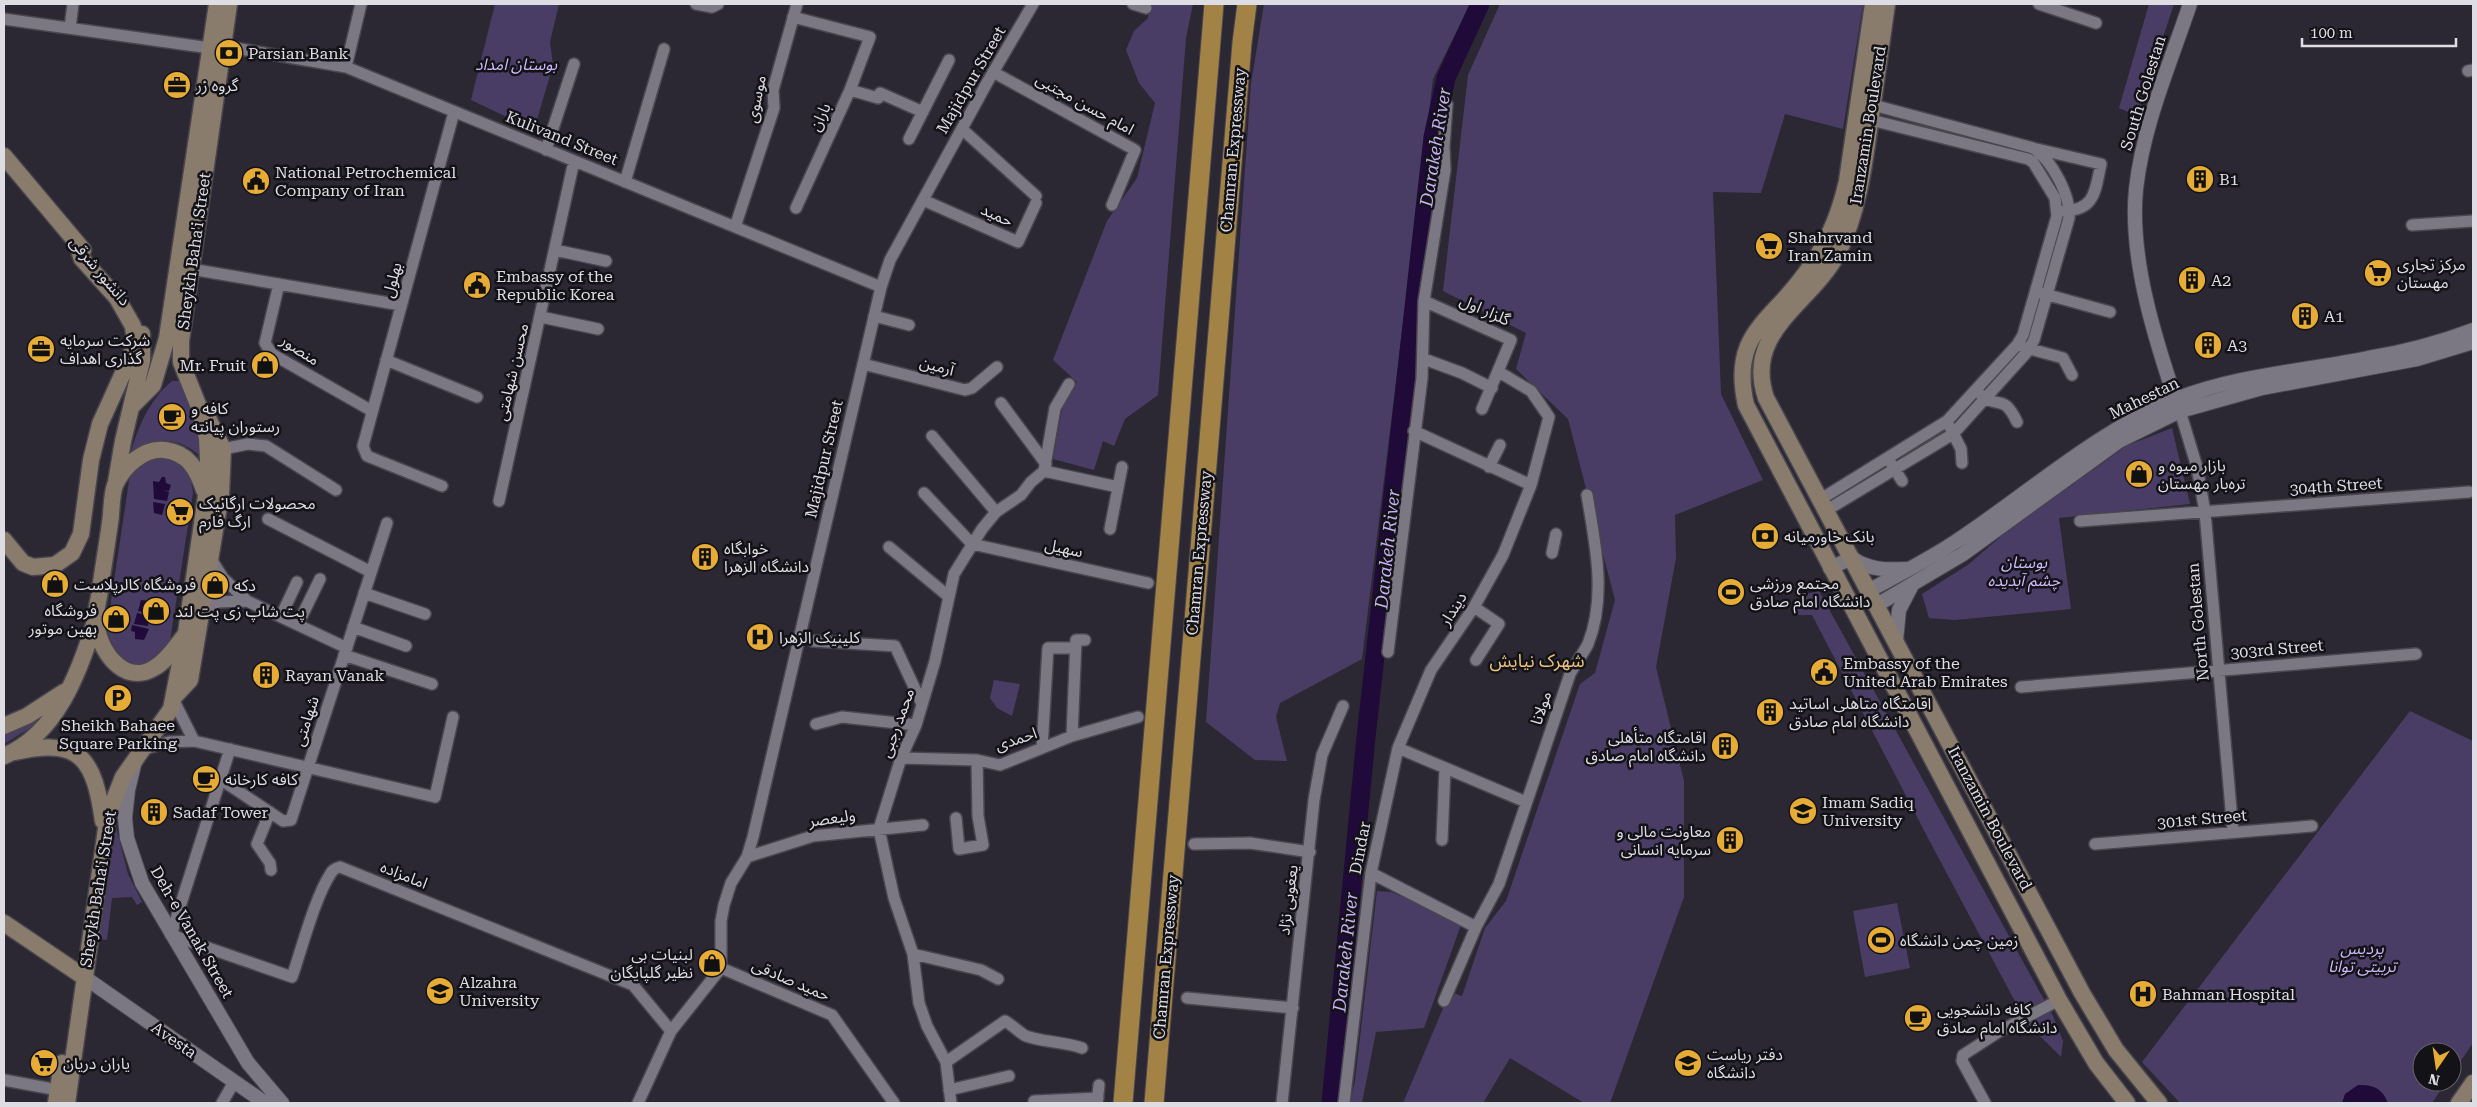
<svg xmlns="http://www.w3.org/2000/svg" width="2477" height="1107" viewBox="0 0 2477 1107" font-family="'Roboto Serif','Noto Sans Arabic',serif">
<rect width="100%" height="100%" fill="#2b2833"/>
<path fill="#4a3d65" d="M495 4H559L550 42 553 65 534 130 471 100Z
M1150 4H1193L1186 38 1158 395 1125 419 1114 446 1103 441 1094 470 1053 459 1063 404 1077 382 1053 360 1107 221 1137 178 1155 103 1139 83 1126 50 1134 31 1148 18Z
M1264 4H1470L1433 79 1362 659 1280 703 1276 717 1287 761 1255 760 1206 722 1251 84Z
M1500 4H1863L1843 129 1785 114 1761 193 1713 192 1721 394 1763 480 1675 515 1676 558 1656 667 1684 781V897L1610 1103H1584L1510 1058 1483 1103H1403L1450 992 1462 996 1485 928 1506 901 1580 684 1595 673 1615 600 1568 419 1516 369 1526 333 1443 291 1468 75Z
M2149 4H2174L2137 116 2119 108Z
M172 381H180L185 385 198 435 200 456C178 436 152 436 130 455 138 427 149 400 172 381Z
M2172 428 2190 504 2059 518 2071 609 1955 620 1929 618 1922 594 1969 564 2005 533 2126 446Z
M152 458C176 458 191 468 193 493L170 641C153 680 114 667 107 628L129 481C134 469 141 463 152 458Z
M1819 591 2053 1016 2063 1041 2061 1057 2026 1022 1929 840 1812 615H1792V608L1807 594Z
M994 680 1020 684 1012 716 997 708 990 698Z
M51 706 30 728 4 744V734Z
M2410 711 2473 741V1043L2452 1074V1052H2422V1082H2446L2432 1103H2180L2142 1062Z
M116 827 128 874 142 902 137 905 132 897 112 898 107 940 99 939Z
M1377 891 1391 892 1462 922 1424 1028 1376 1032 1362 1103H1350L1355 1081Z
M1897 903 1910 968 1865 977 1853 911Z"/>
<path fill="#1f0a3a" d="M162 477H165L166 483 171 485 169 491 163 490 169 492 167 501 154 499 153 481 159 482Z
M153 502 165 504 162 515 154 513Z
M141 600 149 601V613L138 611Z
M137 613 149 616 148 626 134 624Z
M132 625 149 629 144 640 135 639V632L131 631Z
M2358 1085C2373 1084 2383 1089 2388 1103H2342L2345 1094Z"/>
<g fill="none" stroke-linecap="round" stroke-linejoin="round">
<path stroke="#1f0a3a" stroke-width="19" d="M1331 1103 1366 737 1433 137 1446 78 1480 4"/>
<defs>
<path id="minor" d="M696 4 712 7 718 4
M1133 4 1146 8
M2039 4 2096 23
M793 17 870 37 850 90 796 208
M4 19 210 48
M70 28 73 4
M223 46 346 67 881 287
M346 67 361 4
M2468 71 2473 70
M993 72 1135 150 1112 205
M850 90 878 98 880 93 923 112
M962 129 1036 196
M909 139 949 60
M2037 149 2101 164C2095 190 2096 210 2064 211
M546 150 574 64
M625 182 664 49
M923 200 1018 242 1036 203
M2412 225 2473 221
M735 227 774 108 773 90 797 4
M555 250 606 261
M191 269 401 305
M279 284 265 343 272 354 372 411
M2041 293 2110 312
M1424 301 1511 340 1482 409
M874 316 909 325
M541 317 598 329
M2023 347 2063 358 2072 375
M1424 359 1462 373 1492 388
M386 360 477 397
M863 364 965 390 972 388 997 367
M1981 395C1998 410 2003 392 2017 422
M1001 403 1046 464
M2180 411 2197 467 2205 512 2233 832
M1950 427 1961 449 1962 463
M1414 431 1531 485
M932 436 996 512
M223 449 248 444 266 446 336 490
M1891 463 1902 481
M1489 467 1500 445
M1044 471 1118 487
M442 486 367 456 363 446 454 112
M924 493 972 544
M1821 499 1947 421 2017 345 2023 335 2057 216 2055 198 2033 162 2028 159 1871 120
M499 501 574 161
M1827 510 1953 434 2027 352 2034 340 2069 218C2071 196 2052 160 2033 148L1873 105
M268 519 371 572
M2080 521 2469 492
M1110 529 1122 467
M972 544 1148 583
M889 547 948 596
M1552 553 1556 534
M211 559 223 578 247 601 347 648
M364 593 425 614
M1474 607 1499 624 1476 660
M203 611 217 602 247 601
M281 616 297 582
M298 624 320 579
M353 627 406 646
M813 641 895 646 922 704
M1388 652 1422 378 1424 301 1445 170 1444 146 1447 104
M344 655 432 684
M2021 687 2416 654
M174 701 194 741
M816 724 842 717 916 725
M1072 736 1076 640H1085
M1042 748 1048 648H1075
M1398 748 1526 802
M144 749 169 742 194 741 435 797 453 717
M230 749 171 935 292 977C302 948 315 897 331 873 333 869 336 868 340 867L633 985 671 1031
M901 758 977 760 1000 765 1072 736 1138 717
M220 779 283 821 291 820 387 523
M270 812 257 844 270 863 271 870
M956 818 959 849 983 845 978 816 977 760
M1442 840 1445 769
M1194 844 1250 843 1310 852
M2095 844 2312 826
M747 857 813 836 923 825
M1371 873 1476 927
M913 954 981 970 998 979
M721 968 832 1015 894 1103
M1187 998 1293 1008
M1444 1001 1476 927 1499 884 1570 674C1575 664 1583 654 1588 644 1607 596 1595 543 1587 495
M946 1062 1005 1021C1012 1025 1018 1031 1024 1035 1034 1041 1066 1042 1082 1048
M4 1080 58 1090
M949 1090 1009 1076
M222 1103 234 1082
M638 1103 671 1031 721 968V921L724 905 731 883 747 857 753 837 881 287 890 260 988 81 1033 4
M951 1103 946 1062 927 1026 919 1003 913 954 894 898 879 829 901 758 916 725 935 661 954 574 982 529 996 512 1021 495 1031 482 1044 471 1055 408 1069 384
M1034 1103V1101L1098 1098
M1097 1103 1099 1085
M1282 1103 1314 800 1322 755 1343 706
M1344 1103 1371 873 1398 748 1431 670 1474 607 1503 555 1531 485 1549 417 1531 391 1499 372
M1985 1103 1962 1061 1963 1055 2000 1031 2059 1000"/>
<path id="tertiary" d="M2178 407C2156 342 2129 259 2136 189 2143 125 2170 64 2190 4
M1830 568 1852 558C1869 570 1886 570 1906 569
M1870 590C1898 575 1928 560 1955 542 2028 494 2094 433 2176 399 2237 375 2304 371 2368 358 2404 352 2439 343 2473 330
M1877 605 1963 554 2119 441 2180 411 2262 388 2417 359 2473 342
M1896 641 1899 610 1912 585
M135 761 128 790 125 818 127 838 142 883 248 1063 282 1103
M84 977 265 1103"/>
<path id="secondary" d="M1873 4 1847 181C1839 216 1827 245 1805 274 1770 323 1730 334 1746 405L2059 1000 2096 1063 2127 1103
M1887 4C1882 39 1877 74 1872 109 1865 158 1860 209 1838 253 1811 304 1743 331 1766 398L2082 993 2116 1050 2159 1103
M4 156 83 250
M132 406 153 385 167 338 217 4
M116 482 123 441 142 361V334
M4 540 23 563 33 567 55 565 72 553 81 534 91 460 100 424 129 360 135 342 133 326 117 298 82 259 76 242
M185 635C176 646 167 661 154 668 123 687 97 648 96 620 95 611 99 600 100 590 103 568 107 545 110 523 112 511 111 496 115 485 123 467 144 447 165 450 188 453 197 469 204 490
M175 696 190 680 221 494 223 449 208 418
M4 726 27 716 64 692
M15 752C82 737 94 760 103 821
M4 756C57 734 80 671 95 621
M4 923 84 977
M56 1103 62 1063
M67 1103 108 815 123 777 171 709 186 633 206 496 208 459 207 438 199 407 181 362V341L229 4
M2459 1103 2473 1083"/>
<path id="trunk" d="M1123 1103 1214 4
M1154 1103 1242 43 1247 4"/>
</defs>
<use href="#minor" stroke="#49464f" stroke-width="14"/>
<use href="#tertiary" stroke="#49464f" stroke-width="16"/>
<use href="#secondary" stroke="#49464f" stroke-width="19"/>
<use href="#trunk" stroke="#49464f" stroke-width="21"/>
<use href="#minor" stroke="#7b7884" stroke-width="11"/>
<use href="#tertiary" stroke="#7b7884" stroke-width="14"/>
<use href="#secondary" stroke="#8a7c6d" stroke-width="16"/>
<use href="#trunk" stroke="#a38246" stroke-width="19"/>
</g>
<defs>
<symbol id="bank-disc" viewBox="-11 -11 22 22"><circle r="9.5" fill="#e7ac36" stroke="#131217"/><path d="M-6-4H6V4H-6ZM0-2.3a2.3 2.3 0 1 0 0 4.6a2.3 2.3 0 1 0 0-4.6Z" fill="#111"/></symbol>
<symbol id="office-disc" viewBox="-11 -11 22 22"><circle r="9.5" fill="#e7ac36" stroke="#131217"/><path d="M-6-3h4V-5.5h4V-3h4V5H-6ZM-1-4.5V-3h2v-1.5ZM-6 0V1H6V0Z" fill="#111"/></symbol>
<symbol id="building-disc" viewBox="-11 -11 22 22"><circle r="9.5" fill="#e7ac36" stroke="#131217"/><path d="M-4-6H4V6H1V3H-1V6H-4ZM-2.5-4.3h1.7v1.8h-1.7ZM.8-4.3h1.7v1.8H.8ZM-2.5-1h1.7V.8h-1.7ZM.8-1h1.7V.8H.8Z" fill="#111"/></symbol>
<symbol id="civic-disc" viewBox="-11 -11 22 22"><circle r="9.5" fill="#e7ac36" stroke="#131217"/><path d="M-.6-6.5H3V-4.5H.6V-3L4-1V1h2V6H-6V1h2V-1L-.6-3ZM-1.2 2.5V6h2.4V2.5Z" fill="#111"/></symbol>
<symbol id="supermarket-disc" viewBox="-11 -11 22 22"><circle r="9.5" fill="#e7ac36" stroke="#131217"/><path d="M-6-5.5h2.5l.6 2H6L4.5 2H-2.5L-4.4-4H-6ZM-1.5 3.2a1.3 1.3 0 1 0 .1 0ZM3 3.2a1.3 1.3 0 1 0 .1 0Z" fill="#111"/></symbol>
<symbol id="shop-disc" viewBox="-11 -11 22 22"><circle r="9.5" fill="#e7ac36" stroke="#131217"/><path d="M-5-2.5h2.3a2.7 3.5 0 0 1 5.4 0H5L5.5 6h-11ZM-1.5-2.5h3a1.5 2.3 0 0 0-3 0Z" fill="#111"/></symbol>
<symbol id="cafe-disc" viewBox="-11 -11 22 22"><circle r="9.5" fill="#e7ac36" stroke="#131217"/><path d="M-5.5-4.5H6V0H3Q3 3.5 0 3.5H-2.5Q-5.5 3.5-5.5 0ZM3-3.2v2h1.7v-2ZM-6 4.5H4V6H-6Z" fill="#111"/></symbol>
<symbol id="stadium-disc" viewBox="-11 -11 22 22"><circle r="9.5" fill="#e7ac36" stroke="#131217"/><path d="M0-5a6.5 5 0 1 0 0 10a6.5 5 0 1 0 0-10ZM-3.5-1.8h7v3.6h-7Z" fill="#111"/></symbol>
<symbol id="hospital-disc" viewBox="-11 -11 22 22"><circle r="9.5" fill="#e7ac36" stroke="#131217"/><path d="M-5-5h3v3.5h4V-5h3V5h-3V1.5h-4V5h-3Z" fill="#111"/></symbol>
<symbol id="parking-disc" viewBox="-11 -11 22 22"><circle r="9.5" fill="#e7ac36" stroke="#131217"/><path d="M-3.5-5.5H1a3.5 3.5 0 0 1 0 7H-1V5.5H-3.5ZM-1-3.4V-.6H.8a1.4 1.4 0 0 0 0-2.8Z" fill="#111"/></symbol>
<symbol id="university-disc" viewBox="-11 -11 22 22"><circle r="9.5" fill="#e7ac36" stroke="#131217"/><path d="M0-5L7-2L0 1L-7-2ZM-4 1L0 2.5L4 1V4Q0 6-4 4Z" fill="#111"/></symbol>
</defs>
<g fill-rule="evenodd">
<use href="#bank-disc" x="213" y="37" width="32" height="32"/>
<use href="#office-disc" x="161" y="69" width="32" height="32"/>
<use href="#building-disc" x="2184" y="163" width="32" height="32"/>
<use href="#civic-disc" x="240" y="165" width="32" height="32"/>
<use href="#supermarket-disc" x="1753" y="230" width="32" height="32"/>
<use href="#supermarket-disc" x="2362" y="257" width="32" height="32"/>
<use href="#building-disc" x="2176" y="264" width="32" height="32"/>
<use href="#civic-disc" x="461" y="269" width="32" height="32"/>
<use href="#building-disc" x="2289" y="300" width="32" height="32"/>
<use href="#building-disc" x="2192" y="329" width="32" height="32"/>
<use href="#office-disc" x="25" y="333" width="32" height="32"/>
<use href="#shop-disc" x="249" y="349" width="32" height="32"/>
<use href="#cafe-disc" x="156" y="401" width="32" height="32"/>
<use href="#shop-disc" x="2123" y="458" width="32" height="32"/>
<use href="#supermarket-disc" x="164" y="496" width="32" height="32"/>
<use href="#bank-disc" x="1749" y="520" width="32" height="32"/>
<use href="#building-disc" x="689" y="541" width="32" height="32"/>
<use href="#shop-disc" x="39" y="568" width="32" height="32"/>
<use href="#shop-disc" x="199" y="569" width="32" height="32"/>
<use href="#stadium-disc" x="1715" y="576" width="32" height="32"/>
<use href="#shop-disc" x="140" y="595" width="32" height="32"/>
<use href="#shop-disc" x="100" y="603" width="32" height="32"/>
<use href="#hospital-disc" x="744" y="621" width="32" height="32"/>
<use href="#civic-disc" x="1808" y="656" width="32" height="32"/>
<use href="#building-disc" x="250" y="659" width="32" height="32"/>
<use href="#parking-disc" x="102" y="682" width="32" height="32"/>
<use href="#building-disc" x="1754" y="696" width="32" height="32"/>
<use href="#building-disc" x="1709" y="730" width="32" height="32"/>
<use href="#cafe-disc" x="190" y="763" width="32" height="32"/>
<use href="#university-disc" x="1787" y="795" width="32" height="32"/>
<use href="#building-disc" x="138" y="796" width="32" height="32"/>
<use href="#building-disc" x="1714" y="824" width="32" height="32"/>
<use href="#stadium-disc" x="1865" y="924" width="32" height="32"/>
<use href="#shop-disc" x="696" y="947" width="32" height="32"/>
<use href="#university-disc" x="424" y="975" width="32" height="32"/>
<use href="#hospital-disc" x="2127" y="978" width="32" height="32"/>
<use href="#cafe-disc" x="1902" y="1002" width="32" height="32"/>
<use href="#supermarket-disc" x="28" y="1047" width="32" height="32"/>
<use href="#university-disc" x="1672" y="1047" width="32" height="32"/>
</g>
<g text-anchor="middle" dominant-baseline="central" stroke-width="5" stroke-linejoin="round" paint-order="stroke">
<g font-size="16" fill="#dfdde4" stroke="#131217" text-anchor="start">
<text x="248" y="53">Parsian Bank</text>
<text x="196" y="85">گروه زر</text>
<text x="275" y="172">National Petrochemical<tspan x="275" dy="18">Company of Iran</tspan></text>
<text x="2219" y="179">B1</text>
<text x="1788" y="237">Shahrvand<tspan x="1788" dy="18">Iran Zamin</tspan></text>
<text x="2397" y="264">مرکز تجاری<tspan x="2397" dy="18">مهستان</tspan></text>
<text x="496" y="276">Embassy of the<tspan x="496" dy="18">Republic Korea</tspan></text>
<text x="2211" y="280">A2</text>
<text x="2324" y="316">A1</text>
<text x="60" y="340">شرکت سرمایه<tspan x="60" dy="18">گذاری اهداف</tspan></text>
<text x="2227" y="345">A3</text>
<text x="246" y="365" text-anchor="end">Mr. Fruit</text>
<text x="191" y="408">کافه و<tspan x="191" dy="18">رستوران پیانته</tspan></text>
<text x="2158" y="465">بازار میوه و<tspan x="2158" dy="18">تره‌بار مهستان</tspan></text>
<text x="199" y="503">محصولات ارگانیک<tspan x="199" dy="18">ارگ فارم</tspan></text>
<text x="1784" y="536">بانک خاورمیانه</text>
<text x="724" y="548">خوابگاه<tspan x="724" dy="18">دانشگاه الزهرا</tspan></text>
<text x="1750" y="583">مجتمع ورزشی<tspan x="1750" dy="18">دانشگاه امام صادق</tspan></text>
<text x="74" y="584">فروشگاه کالرپلاست</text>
<text x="234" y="585">دکه</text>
<text x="97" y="610" text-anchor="end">فروشگاه<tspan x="97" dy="18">بهین موتور</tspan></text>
<text x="175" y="611">پت شاپ زی پت لند</text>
<text x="779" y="637">کلینیک الزهرا</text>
<text x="1843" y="663">Embassy of the<tspan x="1843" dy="18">United Arab Emirates</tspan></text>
<text x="285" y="675">Rayan Vanak</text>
<text x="1789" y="703">اقامتگاه متاهلی اساتید<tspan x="1789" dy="18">دانشگاه امام صادق</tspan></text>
<text x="118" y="725" text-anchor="middle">Sheikh Bahaee<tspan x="118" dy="18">Square Parking</tspan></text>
<text x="1706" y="737" text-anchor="end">اقامتگاه متأهلی<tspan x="1706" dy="18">دانشگاه امام صادق</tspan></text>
<text x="225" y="779">کافه کارخانه</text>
<text x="1822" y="802">Imam Sadiq<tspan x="1822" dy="18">University</tspan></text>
<text x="173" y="812">Sadaf Tower</text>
<text x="1711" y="831" text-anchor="end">معاونت مالی و<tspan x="1711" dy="18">سرمایه انسانی</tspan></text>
<text x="1900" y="940">زمین چمن دانشگاه</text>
<text x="693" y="954" text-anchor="end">لبنیات بی<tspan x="693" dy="18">نظیر گلپایگان</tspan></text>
<text x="459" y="982">Alzahra<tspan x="459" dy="18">University</tspan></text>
<text x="2162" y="994">Bahman Hospital</text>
<text x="1937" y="1009">کافه دانشجویی<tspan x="1937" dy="18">دانشگاه امام صادق</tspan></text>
<text x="1707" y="1054">دفتر ریاست<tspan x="1707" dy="18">دانشگاه</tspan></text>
<text x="63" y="1063">یاران دریان</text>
</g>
<g font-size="16" font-style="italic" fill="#cdb9fa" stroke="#131217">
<text x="516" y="64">بوستان امداد</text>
<text x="2024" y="562">بوستان<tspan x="2024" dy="18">چشم آبدیده</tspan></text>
<text x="2362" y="948">پردیس<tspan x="2362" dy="18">تربیتی توانا</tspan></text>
</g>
<g font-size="16" fill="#dfdde4" stroke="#131217">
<text transform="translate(971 80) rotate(-60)">Majidpur Street</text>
<text transform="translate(2143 93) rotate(-73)">South Golestan</text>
<text transform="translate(756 99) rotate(-79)">موسوی</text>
<text transform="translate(1085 104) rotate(29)">امام حسن مجتبی</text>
<text transform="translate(820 117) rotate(-65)">باران</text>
<text transform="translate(1868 125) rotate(-81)">Iranzamin Boulevard</text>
<text transform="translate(562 138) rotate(22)">Kulivand Street</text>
<text transform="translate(1233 150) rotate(-85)">Chamran Expressway</text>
<text transform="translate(997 215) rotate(24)">حمید</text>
<text transform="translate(194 251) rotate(-82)">Sheykh Baha'i Street</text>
<text transform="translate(100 271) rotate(50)">دانشور شرقی</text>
<text transform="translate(392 280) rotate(-75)">بهلول</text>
<text transform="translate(1485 310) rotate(24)">گلزار اول</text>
<text transform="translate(300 350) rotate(33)">منصور</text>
<text transform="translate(937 366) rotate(15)">آرمین</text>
<text transform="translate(512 372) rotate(-77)">محسن شهامتی</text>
<text transform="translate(2144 398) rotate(-26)">Mahestan</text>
<text transform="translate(824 459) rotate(-77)">Majidpur Street</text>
<text transform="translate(2336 486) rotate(-4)">304th Street</text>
<text transform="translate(1064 548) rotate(12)">سهیل</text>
<text transform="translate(1199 553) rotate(-85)">Chamran Expressway</text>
<text transform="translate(1453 609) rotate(-58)">دیندار</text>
<text transform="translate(2198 622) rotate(-95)">North Golestan</text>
<text transform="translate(2277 649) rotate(-5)">303rd Street</text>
<text transform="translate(1541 708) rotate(-71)">مولانا</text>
<text transform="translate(306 721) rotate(-72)">شهامتی</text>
<text transform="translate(897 723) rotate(-70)">محمد رجبی</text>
<text transform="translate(1016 739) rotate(-18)">احمدی</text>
<text transform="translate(832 818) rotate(-8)">ولیعصر</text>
<text transform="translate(1990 818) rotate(62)">Iranzamin Boulevard</text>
<text transform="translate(2202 819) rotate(-5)">301st Street</text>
<text transform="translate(1360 848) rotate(-79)">Dindar</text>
<text transform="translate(404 875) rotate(22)">امامزاده</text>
<text transform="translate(98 889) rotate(-81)">Sheykh Baha'i Street</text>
<text transform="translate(1288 900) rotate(-83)">یعغوبی نژاد</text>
<text transform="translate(192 932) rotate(60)">Deh-e Vanak Street</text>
<text transform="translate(1166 957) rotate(-85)">Chamran Expressway</text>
<text transform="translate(791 980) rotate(23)">حمید صادقی</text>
<text transform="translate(174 1040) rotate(35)">Avesta</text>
</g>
<g font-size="18" font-style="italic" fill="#c7b2f3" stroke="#131217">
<text transform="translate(1435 147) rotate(-81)">Darakeh River</text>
<text transform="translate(1387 549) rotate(-84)">Darakeh River</text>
<text transform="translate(1345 952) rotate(-84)">Darakeh River</text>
</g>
<g font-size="18" fill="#ecc37c" stroke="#131217">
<text x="1537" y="660">شهرک نیایش</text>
</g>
</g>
<rect width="2477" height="1107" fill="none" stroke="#dfdde4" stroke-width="10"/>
<g transform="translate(2437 1067) rotate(193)"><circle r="24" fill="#131217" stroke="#656369"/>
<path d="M0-4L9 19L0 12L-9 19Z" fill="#e7ac36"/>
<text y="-8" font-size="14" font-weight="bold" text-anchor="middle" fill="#dfdde4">N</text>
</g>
<path d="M2302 38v8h154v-8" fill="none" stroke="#dfdde4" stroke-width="2.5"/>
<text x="2310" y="38" font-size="15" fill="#dfdde4" stroke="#131217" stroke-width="4" paint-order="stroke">100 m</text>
</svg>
